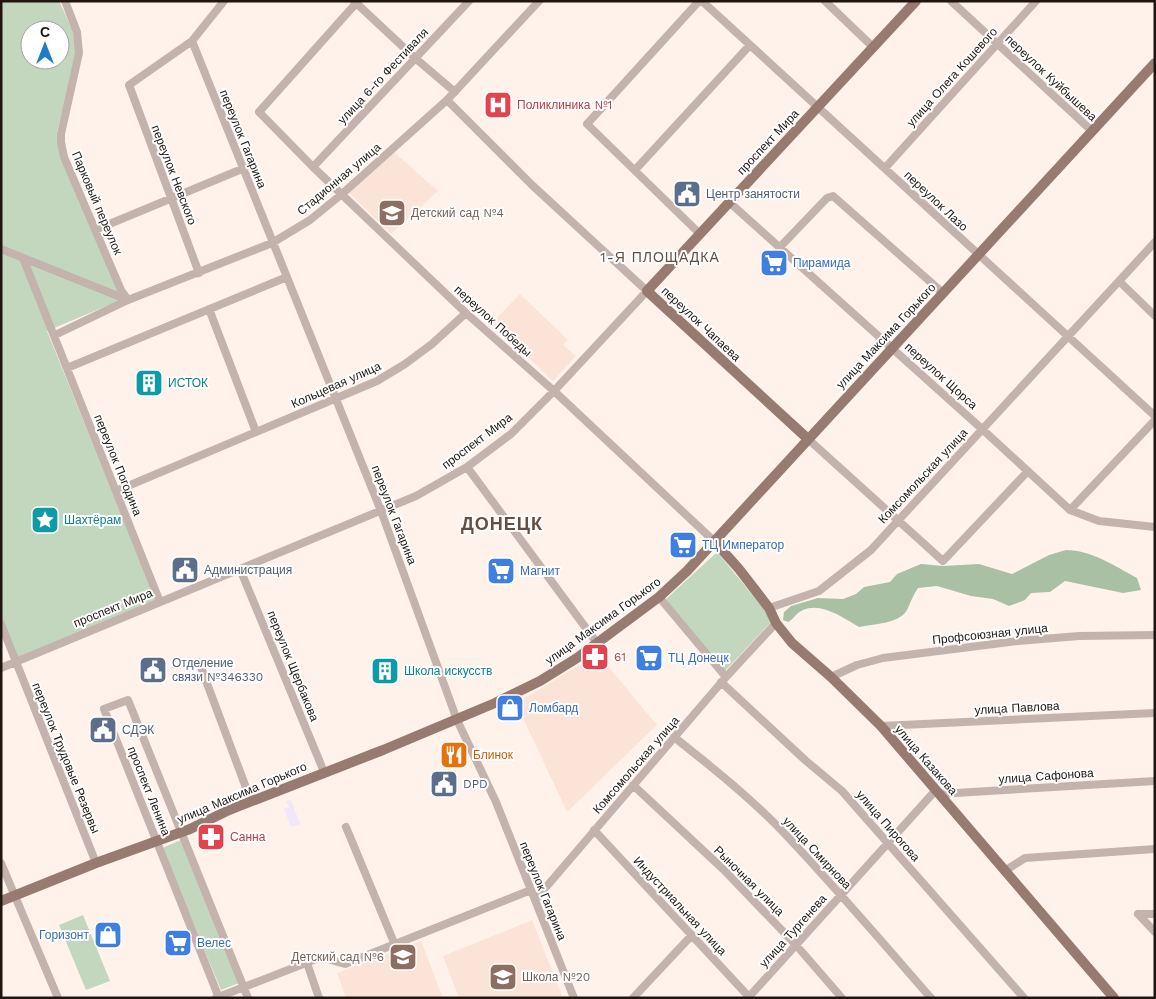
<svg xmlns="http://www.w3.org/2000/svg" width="1156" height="999" viewBox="0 0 1156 999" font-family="'Work Sans',sans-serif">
<rect width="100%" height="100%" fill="#fff2eb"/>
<path fill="#fbe4d7" d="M394 152 438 191 391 234 348 192Z
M520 294 568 340 563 345 576 356 553 381 492 323Z
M598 654 657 725 567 812 516 703Z
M532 920 563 998H459L443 956Z
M421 941 443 998H346L337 973Z"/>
<path fill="#f2e6fa" d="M291 800 300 824 291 827 284 809 289 807 286 801Z"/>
<path fill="#c3d7be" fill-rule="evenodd" d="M1 1H59L73 31 76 52 70 81 57 132 64 156 121 300 47 331 156 600 15 658 1 625ZM30 30H60V60H30Z
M717 552 769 615 770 623 724 672 665 600Z
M181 840 239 983 221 990 162 848Z
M83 915 110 981 86 990 59 925Z"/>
<path fill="#aac0a4" d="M1066 550C1091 550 1115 566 1137 578L1141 590 1123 593 1065 581 1050 592 1031 593 1025 600 1009 606 993 599 971 596 937 586 918 588C913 595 911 602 907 610 899 624 873 624 859 627 843 618 822 602 803 610 796 613 794 619 788 622L783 620 784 612 791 606 818 598 843 599 856 594 864 587 890 582 897 574 921 564 943 566 979 564 1012 574 1049 555Z"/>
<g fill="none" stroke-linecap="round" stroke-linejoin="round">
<path stroke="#c3b3ac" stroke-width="8" d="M65 1 77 32 79 53 61 134V142L64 157 121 290 128 300
M354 1 415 58 455 92
M358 1 259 112 313 167 466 313 554 391 715 542
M699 1 587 124 700 234
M702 1 1155 416
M825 1 873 47
M951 1 1092 131
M192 41 381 511 457 720 496 802 574 998
M313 167 469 1
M885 168 1036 1
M635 170 750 45
M729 202 982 429 1070 510 1099 521 1155 527
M95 230 242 169
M780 247 827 198 833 196 943 293
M1 249 128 300
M23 258 160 602
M199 273 129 85 192 41 224 1
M1119 281 1155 316
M209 309 256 432
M55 335 128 300 272 243 310 220 342 194 447 100 539 1
M67 368 287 277
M808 439 943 561 1028 471
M467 467 597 643
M116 491 377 381 405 364 432 344 466 313
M1070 510 1155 420
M240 569 324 772
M659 597 726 677
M769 608 819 591 871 550 1155 242
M1 624 96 863
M199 662 251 801
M1 668 416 496 467 467 511 434 554 391 647 291 532 185 447 100
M831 677 857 665 883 658 1018 641 1079 636 1155 635
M721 682 805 760 842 791 1024 998
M881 726 1155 713
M674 737C713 768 752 799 786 835 836 888 883 943 931 998
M633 785 724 870 796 945 842 998
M939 794 1155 781
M346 827 395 945
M594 830 750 998
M1 863 58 998
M1006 870 1025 858 1155 849
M535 900 726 677 776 623
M1138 914 1155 932
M1138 914H1155
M307 963 319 998
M216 998 316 959 324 958 345 964 531 890
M219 998 104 709 128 700 248 998
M633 998 692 935
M748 998 935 791"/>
<path stroke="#977b70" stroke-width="10" d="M808 439 647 291 916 1
M715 542 739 569 769 608 776 623 792 643 831 677 881 726 1114 998
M1 901 96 863 190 829 229 810 383 750 495 703 540 681 577 658 659 597 687 571 1155 63"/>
</g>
<defs>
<symbol id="hospital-square" viewBox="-11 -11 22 22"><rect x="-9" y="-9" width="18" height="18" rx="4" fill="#e0444e" stroke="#fff"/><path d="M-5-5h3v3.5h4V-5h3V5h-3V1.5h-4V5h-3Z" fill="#fff"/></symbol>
<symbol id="civic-square" viewBox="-11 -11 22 22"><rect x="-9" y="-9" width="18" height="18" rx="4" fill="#5c6f8a" stroke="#fff"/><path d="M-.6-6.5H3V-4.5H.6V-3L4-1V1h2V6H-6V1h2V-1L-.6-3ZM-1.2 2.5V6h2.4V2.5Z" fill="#fff"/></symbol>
<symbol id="school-square" viewBox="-11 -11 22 22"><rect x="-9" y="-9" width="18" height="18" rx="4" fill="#8d6e63" stroke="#fff"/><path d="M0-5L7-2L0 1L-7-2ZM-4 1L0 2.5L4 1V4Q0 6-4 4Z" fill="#fff"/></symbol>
<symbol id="supermarket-square" viewBox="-11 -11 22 22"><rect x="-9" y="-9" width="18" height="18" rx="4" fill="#3f7fe0" stroke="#fff"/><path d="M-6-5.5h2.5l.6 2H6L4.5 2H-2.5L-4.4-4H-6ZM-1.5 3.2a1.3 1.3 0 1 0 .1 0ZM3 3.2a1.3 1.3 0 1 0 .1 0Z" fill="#fff"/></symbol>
<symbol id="building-square" viewBox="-11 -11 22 22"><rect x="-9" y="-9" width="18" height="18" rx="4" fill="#0f9aa8" stroke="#fff"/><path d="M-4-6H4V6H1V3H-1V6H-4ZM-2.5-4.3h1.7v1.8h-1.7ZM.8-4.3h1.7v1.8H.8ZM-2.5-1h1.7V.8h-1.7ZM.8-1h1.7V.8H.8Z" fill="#fff"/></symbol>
<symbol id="sight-square" viewBox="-11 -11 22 22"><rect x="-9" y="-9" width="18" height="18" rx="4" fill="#0f9aa8" stroke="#fff"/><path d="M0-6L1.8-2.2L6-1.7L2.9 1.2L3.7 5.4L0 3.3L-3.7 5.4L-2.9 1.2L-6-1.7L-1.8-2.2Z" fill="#fff"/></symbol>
<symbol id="pharmacy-square" viewBox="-11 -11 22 22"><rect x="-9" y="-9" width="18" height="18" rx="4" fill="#e0444e" stroke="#fff"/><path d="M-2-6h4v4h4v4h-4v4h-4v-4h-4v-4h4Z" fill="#fff"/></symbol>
<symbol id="shop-square" viewBox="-11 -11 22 22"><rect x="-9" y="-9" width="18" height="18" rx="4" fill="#3f7fe0" stroke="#fff"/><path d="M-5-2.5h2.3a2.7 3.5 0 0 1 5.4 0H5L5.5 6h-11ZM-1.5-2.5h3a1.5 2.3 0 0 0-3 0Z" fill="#fff"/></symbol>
<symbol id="restaurant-square" viewBox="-11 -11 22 22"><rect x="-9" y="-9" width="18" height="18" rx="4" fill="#e8710a" stroke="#fff"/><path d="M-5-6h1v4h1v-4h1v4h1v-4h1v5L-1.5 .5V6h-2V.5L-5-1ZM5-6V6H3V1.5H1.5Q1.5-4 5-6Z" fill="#fff"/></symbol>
</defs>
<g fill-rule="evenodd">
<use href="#hospital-square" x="482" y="89" width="32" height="32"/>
<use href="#civic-square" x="671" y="178" width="32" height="32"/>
<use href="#school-square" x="376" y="197" width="32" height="32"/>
<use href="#supermarket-square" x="758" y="247" width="32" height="32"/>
<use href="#building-square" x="133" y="367" width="32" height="32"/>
<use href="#sight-square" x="29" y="504" width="32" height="32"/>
<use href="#supermarket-square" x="667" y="529" width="32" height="32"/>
<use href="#civic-square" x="169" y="554" width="32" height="32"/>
<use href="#supermarket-square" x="485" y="555" width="32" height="32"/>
<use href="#pharmacy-square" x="579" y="641" width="32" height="32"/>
<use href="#supermarket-square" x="633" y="642" width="32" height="32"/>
<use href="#civic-square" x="137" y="654" width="32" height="32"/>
<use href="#building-square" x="369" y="655" width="32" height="32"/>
<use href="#shop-square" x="494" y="692" width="32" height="32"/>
<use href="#civic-square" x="87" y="714" width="32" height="32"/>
<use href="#restaurant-square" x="438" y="739" width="32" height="32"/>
<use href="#civic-square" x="428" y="768" width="32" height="32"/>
<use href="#pharmacy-square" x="195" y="821" width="32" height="32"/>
<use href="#shop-square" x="92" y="919" width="32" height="32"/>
<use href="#supermarket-square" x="162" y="927" width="32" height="32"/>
<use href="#school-square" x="387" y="941" width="32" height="32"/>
<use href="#school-square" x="487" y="961" width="32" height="32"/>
</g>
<g text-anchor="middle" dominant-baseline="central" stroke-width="4" stroke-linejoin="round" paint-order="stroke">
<g font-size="12" fill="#20160f" stroke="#fff">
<text transform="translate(383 76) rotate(-47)">улица 6-го Фестиваля</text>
<text transform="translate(952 77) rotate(-48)">улица Олега Кошевого</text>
<text transform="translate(1051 78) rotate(43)">переулок Куйбышева</text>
<text transform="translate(243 139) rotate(68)">переулок Гагарина</text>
<text transform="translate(768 142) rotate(-47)">проспект Мира</text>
<text transform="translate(174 175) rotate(69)">переулок Невского</text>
<text transform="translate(339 179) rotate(-40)">Стадионная улица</text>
<text transform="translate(936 201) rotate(43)">переулок Лазо</text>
<text transform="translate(97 203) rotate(67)">Парковый переулок</text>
<text transform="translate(493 321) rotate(42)">переулок Победы</text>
<text transform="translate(701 324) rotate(43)">переулок Чапаева</text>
<text transform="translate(886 336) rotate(-47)">улица Максима Горького</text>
<text transform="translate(941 376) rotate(42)">переулок Щорса</text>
<text transform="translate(336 385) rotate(-24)">Кольцевая улица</text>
<text transform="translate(477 441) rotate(-37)">проспект Мира</text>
<text transform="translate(118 465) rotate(68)">переулок Погодина</text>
<text transform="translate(923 476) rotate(-47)">Комсомольская улица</text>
<text transform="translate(394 515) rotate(69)">переулок Гагарина</text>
<text transform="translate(113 608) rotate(-22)">проспект Мира</text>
<text transform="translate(603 621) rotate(-36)">улица Максима Горького</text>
<text transform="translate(990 634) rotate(-6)">Профсоюзная улица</text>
<text transform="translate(293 666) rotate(68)">переулок Щербакова</text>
<text transform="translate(1017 708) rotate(-3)">улица Павлова</text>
<text transform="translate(66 758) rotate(68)">переулок Трудовые Резервы</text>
<text transform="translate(926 760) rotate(49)">улица Казакова</text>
<text transform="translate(636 765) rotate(-49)">Комсомольская улица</text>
<text transform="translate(1046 776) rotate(-4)">улица Сафонова</text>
<text transform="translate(149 791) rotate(68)">проспект Ленина</text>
<text transform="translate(242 793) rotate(-23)">улица Максима Горького</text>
<text transform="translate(888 826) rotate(49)">улица Пирогова</text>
<text transform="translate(817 853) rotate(47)">улица Смирнова</text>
<text transform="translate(749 881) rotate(45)">Рыночная улица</text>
<text transform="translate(543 891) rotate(68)">переулок Гагарина</text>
<text transform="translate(680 906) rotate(47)">Индустриальная улица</text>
<text transform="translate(793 931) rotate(-48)">улица Тургенева</text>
</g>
<g font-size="12" fill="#be3a42" stroke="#fff" text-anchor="start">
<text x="517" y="105">Поликлиника №1</text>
<text x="614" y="657">61</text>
<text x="230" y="837">Санна</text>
</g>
<g font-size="12" fill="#4e5e75" stroke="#fff" text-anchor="start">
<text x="706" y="194">Центр занятости</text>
<text x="204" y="570">Администрация</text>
<text x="172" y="663">Отделение<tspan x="172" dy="14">связи №346330</tspan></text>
<text x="122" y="730">СДЭК</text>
<text x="463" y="784">DPD</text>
</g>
<g font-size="12" fill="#785e54" stroke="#fff" text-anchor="start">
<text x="411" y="213">Детский сад №4</text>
<text x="384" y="957" text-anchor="end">Детский сад №6</text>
<text x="522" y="977">Школа №20</text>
</g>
<g font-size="12" fill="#366cbe" stroke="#fff" text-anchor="start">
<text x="793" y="263">Пирамида</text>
<text x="702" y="545">ТЦ Император</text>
<text x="520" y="571">Магнит</text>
<text x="668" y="658">ТЦ Донецк</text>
<text x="529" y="708">Ломбард</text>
<text x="89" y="935" text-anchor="end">Горизонт</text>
<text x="197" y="943">Велес</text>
</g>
<g font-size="12" fill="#0d838f" stroke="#fff" text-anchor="start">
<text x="168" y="383">ИСТОК</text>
<text x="64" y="520">Шахтёрам</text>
<text x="404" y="671">Школа искусств</text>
</g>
<g font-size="12" fill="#c56008" stroke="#fff" text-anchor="start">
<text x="473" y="755">Блинок</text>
</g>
<g font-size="14" letter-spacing="1" fill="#664d3e" stroke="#fff">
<text x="660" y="257">1-Я ПЛОЩАДКА</text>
</g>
<g font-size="18" font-weight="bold" letter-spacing="1" fill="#664d3e" stroke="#fff">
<text x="502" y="523">ДОНЕЦК</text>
</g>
</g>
<rect width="1156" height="999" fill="none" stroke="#20160f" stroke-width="5"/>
<g transform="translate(45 45)"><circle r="24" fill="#ffffff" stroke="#a6a29f"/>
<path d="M0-4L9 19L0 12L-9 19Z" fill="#1c7eca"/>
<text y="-8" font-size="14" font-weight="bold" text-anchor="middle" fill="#20160f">С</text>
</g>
</svg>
